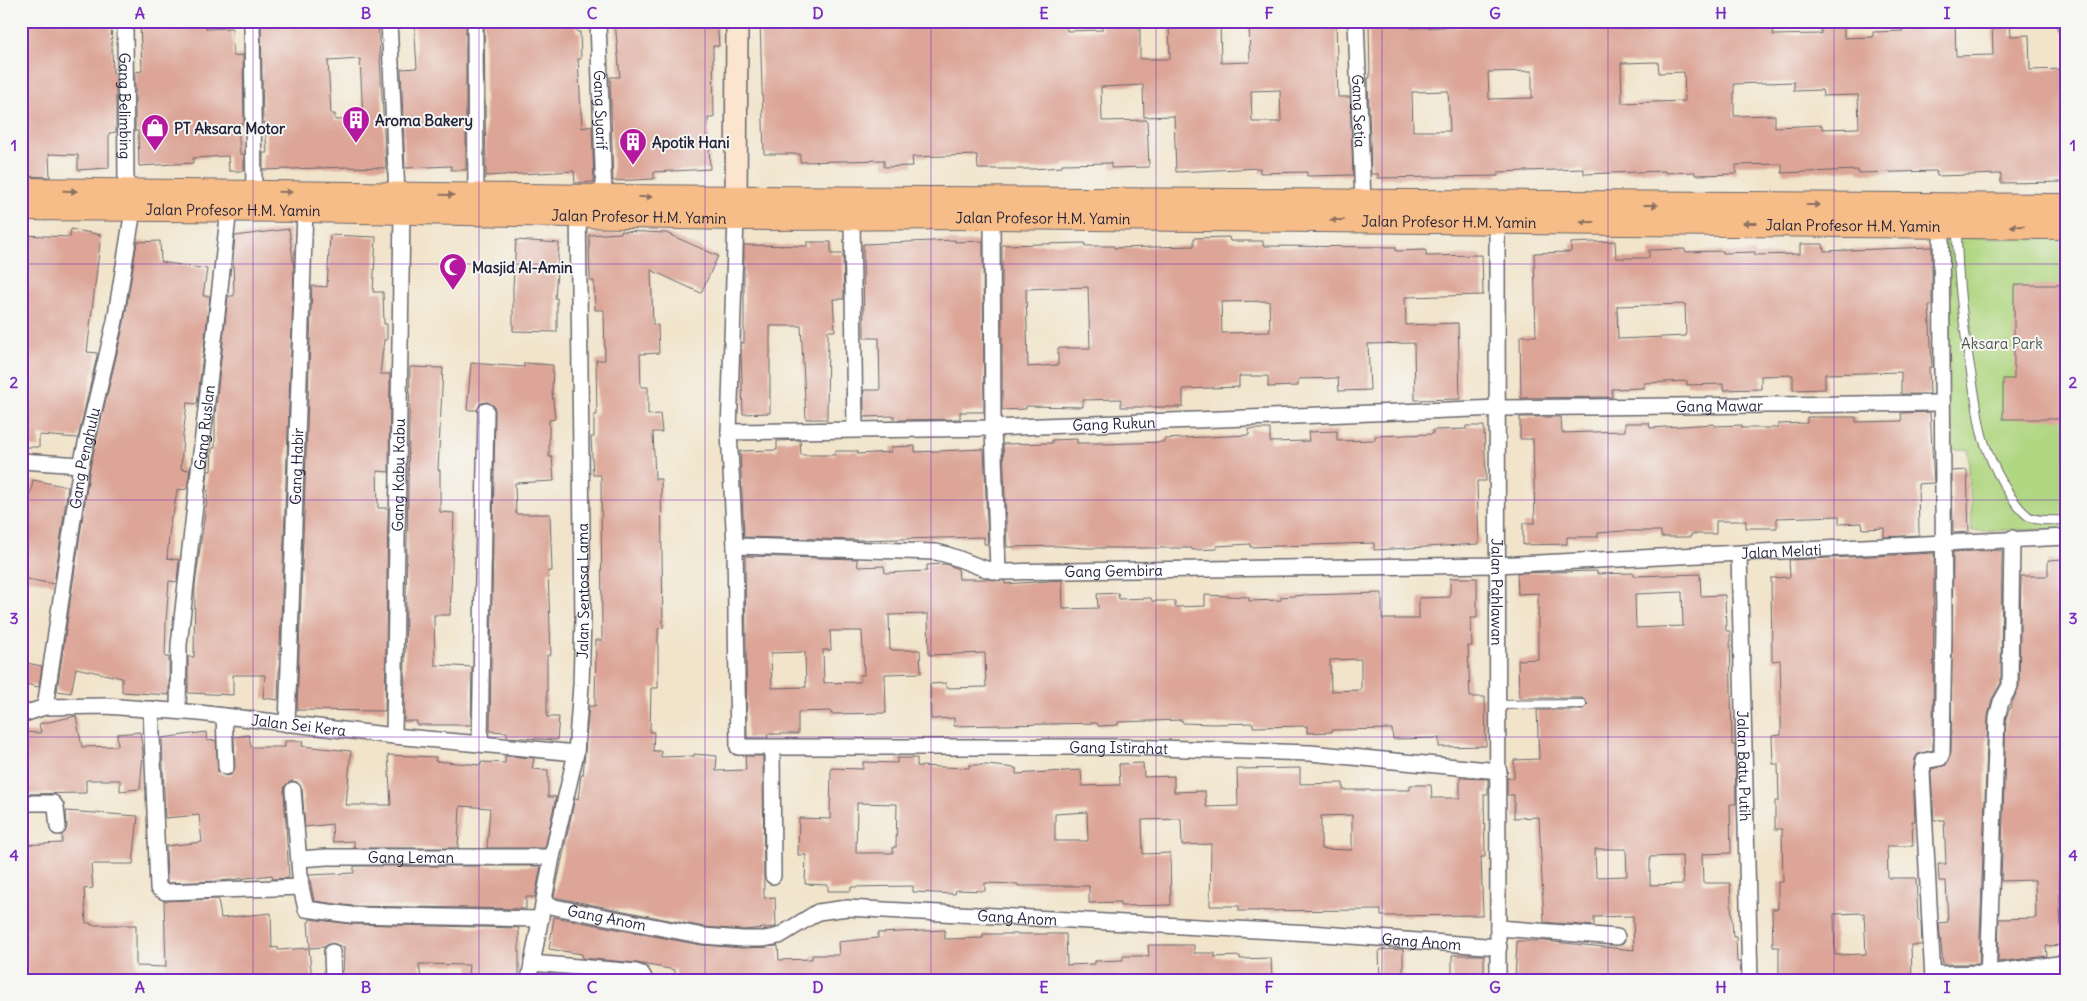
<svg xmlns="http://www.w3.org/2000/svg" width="2087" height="1001" viewBox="0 0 2087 1001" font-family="Delius,sans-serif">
<rect width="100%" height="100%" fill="#f6f6f2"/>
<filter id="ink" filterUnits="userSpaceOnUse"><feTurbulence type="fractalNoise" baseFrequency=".02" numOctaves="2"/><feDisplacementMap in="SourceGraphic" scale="10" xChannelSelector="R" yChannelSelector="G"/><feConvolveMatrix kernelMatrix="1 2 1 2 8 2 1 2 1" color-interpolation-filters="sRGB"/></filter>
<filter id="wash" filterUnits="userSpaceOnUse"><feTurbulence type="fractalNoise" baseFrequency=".0096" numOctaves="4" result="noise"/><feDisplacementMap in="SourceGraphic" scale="20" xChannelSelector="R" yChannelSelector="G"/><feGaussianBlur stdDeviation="1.12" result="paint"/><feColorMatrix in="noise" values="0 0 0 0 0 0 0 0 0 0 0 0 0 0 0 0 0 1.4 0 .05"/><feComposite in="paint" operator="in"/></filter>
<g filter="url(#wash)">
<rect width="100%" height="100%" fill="#f1e4cb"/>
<path fill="#afd680" stroke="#687c5e" d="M1938 237 2066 238V529L1972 531 1968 449 1939 450Z"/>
<g id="blocks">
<path fill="#dca597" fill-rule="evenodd" d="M23 21H111L113 73H116V132L109 133V168L78 170V155L49 154 50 177 23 176 22 158H25L21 54V41H24Z
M140 21H206V29L232 28 233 56 243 55 244 124H238L240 154H244V171H229L228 156 193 158V163L139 166 138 131H135V72L142 71Z
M261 21H378L386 168 347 167 263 170V153H267L265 122 263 123ZM360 59 363 119 335 120V114H331L328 61Z
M414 21 466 22V170H451V166L405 168 401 69 417 68Z
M484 21H576L577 32H580L581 59H578L582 128 592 126 594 182 575 183 574 171 486 176Z
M615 21H717L719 46H713L714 118H708L710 169 654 172V179L613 181 610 77H620Z
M760 21H962V25L1067 21V31L1102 30V24L1140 23V59H1170L1169 21H1220L1221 63 1250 62 1249 21H1336L1338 97H1350L1353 175 1307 176V172L1260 173V168L1176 172 1174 116 1144 117 1143 85 1101 87 1102 121 1147 120 1149 167 1111 168V163L1062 164V167L1032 169H978L977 155 912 157 913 166 884 167V160L800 162V154H764ZM1280 90 1281 122H1252L1251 91Z
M1369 21H1411V28L1475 26 1474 22 1493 21H1507V24L1620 21V29L1683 25V21H1773V35L1821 34V27L1844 26V38L1873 37V32L1903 31 1902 26 1955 24 1956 56 1993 55 1992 21H2010L2011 36 2029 35 2030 70 2066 69V182L2001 183V174L1937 176 1936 171 1858 173V170L1782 173V164L1736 165V174L1695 175V172L1665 173V171L1584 174V169L1498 172V176L1378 178V174H1371L1368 78H1370ZM1658 62 1659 73 1684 72 1685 101 1622 103 1621 63ZM1532 71V98L1489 99 1488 72ZM1794 82V91L1822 90 1823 96 1858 95 1859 128 1822 129V125L1775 127V115L1734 116V84ZM1448 91 1450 131H1413L1412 92Z
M71 229 101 235 87 352 97 353V356L78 438 39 435V447H21V235L70 237Z
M289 229 294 268 278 700 263 698 265 675H233V695L188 693V657H194L195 585 208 491 206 490 208 471H211L212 448H215V415L228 296H234L233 259 235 236Z
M621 231 666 233 718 256 701 293 651 270 653 325H658L659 353 640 354 641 387H648V415L660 414 662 432H653L655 479H661L663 628 658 629V688H651L650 732H654L653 751H661V757L694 756V754L717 756 716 771 746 770 745 756H763L764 898 775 897 776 927 743 930 704 927 554 897 575 798 578 799 581 775H583L589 706H595L596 640H602L601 475H593L591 437H594V415H597L596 360H605L604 310H595L594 281H590L589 235 621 233Z
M330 235 376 237 373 292H383L384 324H387V340H384L380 374H390L389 472 377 471 378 508H388L385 711 297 710 312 286 327 287Z
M1229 237 1230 241H1263V246L1396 247V251L1426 250V256L1482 255 1483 295 1405 297 1406 325 1458 323 1460 399 1415 400 1414 343 1368 344 1370 390 1339 391 1338 378 1298 379V386L1268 387V376H1239V387L1183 389V407H1121V399L1083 400V407L1026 406V409L1002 410V245L1085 243V246H1114V248L1194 246V238ZM1088 287 1090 348H1058V365L1028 367 1026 289ZM1269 301 1270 332 1222 333 1221 302Z
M516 240 559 243 555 298H557V332L513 331V287Z
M955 240V242L983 241 984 412H960V419L894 420V416L864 417V390H880L879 338H864L863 244Z
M160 241 161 262 207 269 203 296H210L197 404 187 403 183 436 181 469 190 470 187 489 177 490 173 516H171L167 558 179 560 177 582 169 581 166 622 165 657H169V695L122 692V678L76 668 71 693 57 691 90 467 124 323 137 242Z
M1615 241 1616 258H1649V250L1685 249V252L1723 251V253L1755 252V255L1800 254V244H1823L1824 251 1932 247V305H1929L1932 367H1929L1930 394H1901V372L1825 374V389L1793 390V375L1761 376V389L1723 390V384L1687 385V381L1644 383V388L1612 389V397L1521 398 1520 336H1536L1534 253 1571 252V243ZM1685 304 1686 336 1618 339 1617 306Z
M807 242H831V254H843L844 299H833L835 331H828L827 419H806L801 326H770V413L743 414 741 352V343H744V245L807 246Z
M2014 285H2066L2065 419H2003V379H2014Z
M471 363 524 367V363L553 365 552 392 555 419 549 420V457H552L554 481 515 483 516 514H550L552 571H548L551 655H547V717H559L557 740 507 737V732L490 731 495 411 494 406 487 402 481 403 477 410H467Z
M410 367 443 368 438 470H440V512L454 513 450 615H434L435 665 472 667 471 725H417V721H404Z
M1930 412 1934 483 1918 484 1919 535 1884 537V528L1863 529 1862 523 1839 524V516L1777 518V528H1746V521H1716V534H1691V537H1661V531H1623L1598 533V537H1567V544L1523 545V523H1535L1533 439H1520V417H1561L1562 433 1625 431V423H1649L1650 428 1714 424V426L1742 425V428H1778V424L1807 423V417H1856V422L1902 421 1901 413Z
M1466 426H1484L1486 481H1477L1479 544 1374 550V543L1250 547V544L1217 546V549L1192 550V548H1084L1059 546 1007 547 1003 444 1052 443V440L1077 439V443H1104V444L1164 442V439L1249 435V429H1270V442L1309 441 1308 432 1337 431V441L1375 440V436L1433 434V430L1466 429Z
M800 440 801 455H835V451H858V454L891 452V447L915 446V452L984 449 988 544H984V537L857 540 744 537 740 451 777 450V441Z
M1967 470 1969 532 1953 533 1952 471Z
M33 480 68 487 54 584 21 578V508L28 509Z
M2002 550 2001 683 1992 699 1988 717 1979 964H1943L1939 923 1948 922 1946 881H1939L1938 864H1946L1944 820H1934L1931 773 1932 769 1946 765 1951 753 1953 552Z
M1934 553 1933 750 1918 754 1915 759 1913 772 1915 821H1912L1913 846H1887L1888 878H1916L1918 919 1921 923 1922 945H1911L1912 980H1779V947H1773L1772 909H1778V882H1783L1782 829H1775V801H1779L1778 764H1773L1772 736 1781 735V701L1780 660 1772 661 1771 578 1790 577 1789 560ZM1864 913 1866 954 1835 955 1834 914Z
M745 556 857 559 858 567 884 566 885 573 927 571V565L946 564 958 569 959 579H986L1005 581V584L1062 580 1063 609 1098 608 1097 594 1118 593 1119 599 1151 598 1152 601H1175V607L1205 606V595L1249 597V601L1281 600V597L1306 595 1382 593V619H1419V598L1450 597V578H1477V618H1471L1472 646H1468L1470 697H1485L1486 746 1439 747V738L1393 739 1392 729 1332 730V732L1307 733V726L1253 727V723L1212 724 1183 723 1182 720 1118 722V725L1098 726 1097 723 954 726V718L931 719 930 684 946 683V688L986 687 985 653 929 655 928 614 889 615 890 650H920L921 673 885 674 886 713 831 714V711L798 712V734H767L768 738H747ZM830 631H862L864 675H860V682L824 683 823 650H831ZM805 652 806 687 772 688 771 653ZM1361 659V690L1331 691 1330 660Z
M2064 559 2066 873H2059L2061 927H2066V945L2046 946 2047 956 1998 962 1999 919 2036 918 2035 880 2001 881 2006 718 2019 686 2021 576H2048V560Z
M1597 571V574L1634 573V576L1700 574 1701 596 1725 595 1726 631H1730L1732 745H1735L1736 804H1730L1731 853 1702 854 1703 883H1730L1733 937H1736L1737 962H1740L1741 980H1515L1517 941H1544L1634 950 1633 916 1594 917V926L1544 922 1539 817 1514 818V795H1507V778H1514V760L1539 759 1537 710H1582L1588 704 1582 698H1519L1518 660 1538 659V593L1518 594 1517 573ZM1682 592 1683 626 1636 628 1635 594ZM1595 849H1626L1627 876 1596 877ZM1682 856 1683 884 1650 885V857Z
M21 662 42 666 39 687 21 683Z
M76 716 82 747 118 746 117 734 140 732 143 753 140 789 120 791V780H86V793L21 794V732L41 733 39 724Z
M206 732 207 741 216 740 218 772 226 776 231 775 235 767 234 737 249 735 251 747H285V741H303L302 746 351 751 346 805H391L388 755 436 757 435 761 481 765V762L505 763V756L534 758 532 769 548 770V797H556L545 848H487L490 808 460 806 458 848H354V841L333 842 332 824 305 827 302 789 297 782 292 781 285 786 284 791 289 878 273 879 272 875 221 881 167 883 166 846 202 842 199 815 165 818 162 738Z
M897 758H917V766L969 768V765H987L1016 768V774L1081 770 1082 786 1120 785 1119 764 1143 763 1144 777 1174 776V792L1205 791 1206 807 1238 806 1237 769 1300 768V784L1343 783V790H1410V785H1431L1432 798H1460V778L1488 779V794H1484L1485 857H1481L1483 915 1381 916V910L1239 911V906H1210L1211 844 1182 845 1181 819 1142 820 1143 854 1170 853 1171 905 1120 906V902L1089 903V886H1018V884L985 883V891L956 890 955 894 913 892V886L851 887V891H828V885L805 884 806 855H798L799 818 830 819 831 768 863 769V762L897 763ZM857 803 897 804 896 847H893V853H856ZM1087 812 1088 841H1055V814ZM1352 815V850L1321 849V816Z
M66 811 138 816 133 864H91L93 888 84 889 86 923H91V925H136V966L166 967 164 901 218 899 221 918 271 913 272 948 278 947V950L309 948 312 980H29L21 949V845L62 843V835L67 827Z
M354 866H541L535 897H526V909L352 906 314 901 309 875 354 873Z
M554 917 701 945 743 948 778 946 779 960 812 959V955H839L838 942 878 938V933L945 930V939L983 938V934H1066L1067 965 1095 964V961L1123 960V956H1149L1148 945H1194V953H1215V957L1240 956V959L1271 958 1272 980H675V970L637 963 582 958V954L549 949Z
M310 919 351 924 519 928V977L468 976 469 965 419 964 421 980H343L344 947 332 943 324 947 310 948 308 922 310 921Z
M1403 949V980H1380L1379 950Z
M1452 955H1484V980H1452Z
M2047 975 2048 980H2009Z"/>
</g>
</g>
<g filter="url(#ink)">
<use href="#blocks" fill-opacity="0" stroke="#6a666d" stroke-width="1"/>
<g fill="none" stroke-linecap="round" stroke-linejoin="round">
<defs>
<path id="lane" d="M2059 21 2066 38
M1957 229C1957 285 1965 340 1975 396 1978 411 1979 430 1985 444 1992 465 2011 503 2028 516 2037 522 2055 520 2066 520
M1499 705 1582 704"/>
<g id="street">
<path id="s1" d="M125 21 126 192"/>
<path d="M252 21 254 192"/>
<path d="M389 21 397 194"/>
<path d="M475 21 476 202"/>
<path id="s2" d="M598 21 604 197"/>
<path id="s3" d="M1356 21 1363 202"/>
<path id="s4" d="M1497 213 1498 980"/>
<path d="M992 217 993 428 998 572"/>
<path id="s5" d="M736 218 729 432 735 546 738 747H1129L1310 753 1499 771"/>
<path d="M852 218 855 429"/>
<path id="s6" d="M729 432 993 428 1499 408 1941 403"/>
<path d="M21 461 81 465"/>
<path id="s7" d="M735 546 936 552C958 556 976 568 998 572L1496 565 2066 537"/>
<path id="s8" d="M1739 554 1750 980"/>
<path id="s9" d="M45 707 81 465 115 321 133 210"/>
<path d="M151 709 158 888 165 892 301 887"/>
<path id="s10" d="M178 711 179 645 229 209"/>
<path id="s11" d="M21 715 45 707 106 706 199 713 394 736 576 753"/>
<path d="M224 716 226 767"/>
<path id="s12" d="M287 724 305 210"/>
<path id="s13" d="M394 736 402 213"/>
<path d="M480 744 486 411"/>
<path d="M772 748 773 876"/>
<path d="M293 790 301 887 306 909 351 915 541 919"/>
<path d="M21 803H53L56 807 58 827"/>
<path id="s14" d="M299 859 327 857H552"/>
<path id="s15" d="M544 905 703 936 743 939H764L779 936 818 912 847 908 1310 933 1499 947"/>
<path d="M1498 928 1617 937"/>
<path d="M332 952 333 980"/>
<path d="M532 963 636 972 642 974 645 980"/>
<path d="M1933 974 1988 973 2066 963"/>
<path id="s16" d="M529 980 552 857 576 753 581 685 583 619 578 206"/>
<path d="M1933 980 1922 772 1924 761 1940 758 1942 753 1944 626 1941 224"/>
<path d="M1988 980 1997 717 2001 702 2010 686 2012 538"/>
</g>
<path id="secondary" d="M736 213 737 21"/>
<g id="primary">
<path d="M21 190 604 197 2066 206"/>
<path id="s17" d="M21 208 305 210 736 218 992 217 2066 227"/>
</g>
</defs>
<use href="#lane" stroke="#6a666d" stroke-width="10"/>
<use href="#street" stroke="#6a666d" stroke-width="18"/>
<use href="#secondary" stroke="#6a666d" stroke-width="24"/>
<use href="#primary" stroke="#6a666d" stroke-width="26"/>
<use href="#lane" stroke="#fff" stroke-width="8"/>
<use href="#street" stroke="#fff" stroke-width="15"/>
<use href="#secondary" stroke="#fce5cf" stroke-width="21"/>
<use href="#primary" stroke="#f7bd88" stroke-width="24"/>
</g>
<defs><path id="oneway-solid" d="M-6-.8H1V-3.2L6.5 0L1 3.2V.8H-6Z" transform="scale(1.25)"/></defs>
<g fill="#8c7062">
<use href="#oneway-solid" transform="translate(70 191) rotate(1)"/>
<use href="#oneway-solid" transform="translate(285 192) rotate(1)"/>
<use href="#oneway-solid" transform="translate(447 195) rotate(1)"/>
<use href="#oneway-solid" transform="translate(645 197)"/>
<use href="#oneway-solid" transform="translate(1651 205)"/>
<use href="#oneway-solid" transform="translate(1813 205)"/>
<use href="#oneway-solid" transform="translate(1337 220) rotate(-180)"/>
<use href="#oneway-solid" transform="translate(1587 222) rotate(-180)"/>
<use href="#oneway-solid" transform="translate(1750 223) rotate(-180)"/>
<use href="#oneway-solid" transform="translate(2017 226) rotate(-179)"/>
</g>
</g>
<path fill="none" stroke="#7b2cbf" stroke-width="1" stroke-opacity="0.55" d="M253 21V980M479 21V980M705 21V980M931 21V980M1156 21V980M1382 21V980M1608 21V980M1834 21V980M21 264H2066M21 500H2066M21 737H2066"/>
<defs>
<symbol id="building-pin" viewBox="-11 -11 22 30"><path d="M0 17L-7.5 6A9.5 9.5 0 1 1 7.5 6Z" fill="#b5179e" stroke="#f6f6f2"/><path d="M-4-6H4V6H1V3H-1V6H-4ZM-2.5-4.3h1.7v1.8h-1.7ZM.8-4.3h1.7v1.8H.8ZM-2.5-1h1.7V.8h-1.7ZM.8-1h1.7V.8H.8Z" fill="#fff"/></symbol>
<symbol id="shop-pin" viewBox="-11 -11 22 30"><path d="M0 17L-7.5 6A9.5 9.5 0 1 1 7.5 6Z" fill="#b5179e" stroke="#f6f6f2"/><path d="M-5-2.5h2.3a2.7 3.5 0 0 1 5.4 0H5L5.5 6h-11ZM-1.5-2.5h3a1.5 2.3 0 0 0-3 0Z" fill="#fff"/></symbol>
<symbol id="mosque-pin" viewBox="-11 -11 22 30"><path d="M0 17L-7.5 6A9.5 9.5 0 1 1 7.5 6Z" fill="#b5179e" stroke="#f6f6f2"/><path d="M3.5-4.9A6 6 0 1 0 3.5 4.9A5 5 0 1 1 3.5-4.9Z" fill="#fff"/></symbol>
</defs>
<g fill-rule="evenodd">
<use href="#building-pin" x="340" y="104" width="32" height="43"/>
<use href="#shop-pin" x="139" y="112" width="32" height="43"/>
<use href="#building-pin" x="617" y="126" width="32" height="43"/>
<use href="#mosque-pin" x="437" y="251" width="32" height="43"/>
</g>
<g text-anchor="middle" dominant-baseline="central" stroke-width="4" stroke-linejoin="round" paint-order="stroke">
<g font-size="15" fill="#22223b" stroke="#f6f6f2">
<text stroke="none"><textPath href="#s1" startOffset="85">Gang Belimbing</textPath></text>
<text stroke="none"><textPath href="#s2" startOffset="89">Gang Syarif</textPath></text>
<text stroke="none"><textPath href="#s3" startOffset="90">Gang Setia</textPath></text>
<text stroke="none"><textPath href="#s17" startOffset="212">Jalan Profesor H.M. Yamin</textPath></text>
<text stroke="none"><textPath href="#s17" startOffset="618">Jalan Profesor H.M. Yamin</textPath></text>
<text stroke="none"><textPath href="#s17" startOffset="1022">Jalan Profesor H.M. Yamin</textPath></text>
<text stroke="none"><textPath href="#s17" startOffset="1428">Jalan Profesor H.M. Yamin</textPath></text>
<text stroke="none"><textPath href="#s17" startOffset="1832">Jalan Profesor H.M. Yamin</textPath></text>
<text stroke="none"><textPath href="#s6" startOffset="991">Gang Mawar</textPath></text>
<text stroke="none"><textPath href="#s6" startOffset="385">Gang Rukun</textPath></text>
<text stroke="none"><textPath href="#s10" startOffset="285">Gang Ruslan</textPath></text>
<text stroke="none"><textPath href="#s9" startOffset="252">Gang Penghulu</textPath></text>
<text stroke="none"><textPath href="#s12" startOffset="258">Gang Habir</textPath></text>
<text stroke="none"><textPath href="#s13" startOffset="261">Gang Kabu Kabu</textPath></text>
<text stroke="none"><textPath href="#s7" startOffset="1050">Jalan Melati</textPath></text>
<text stroke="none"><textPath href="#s7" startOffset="382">Gang Gembira</textPath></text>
<text stroke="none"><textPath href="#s16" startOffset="394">Jalan Sentosa Lama</textPath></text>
<text stroke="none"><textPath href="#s4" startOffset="379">Jalan Pahlawan</textPath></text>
<text stroke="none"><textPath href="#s11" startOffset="280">Jalan Sei Kera</textPath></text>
<text stroke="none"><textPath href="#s5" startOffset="910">Gang Istirahat</textPath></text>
<text stroke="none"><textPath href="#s8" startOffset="212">Jalan Batu Putih</textPath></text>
<text stroke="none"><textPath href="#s14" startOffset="112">Gang Leman</textPath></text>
<text stroke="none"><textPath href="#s15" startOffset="64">Gang Anom</textPath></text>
<text stroke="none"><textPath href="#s15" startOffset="484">Gang Anom</textPath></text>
<text stroke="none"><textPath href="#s15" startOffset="889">Gang Anom</textPath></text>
</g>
<g font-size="15" font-weight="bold" fill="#22223b" stroke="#f6f6f2" text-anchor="start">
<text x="375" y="120">Aroma Bakery</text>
<text x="174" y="128">PT Aksara Motor</text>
<text x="652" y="142">Apotik Hani</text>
<text x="472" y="267">Masjid Al-Amin</text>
</g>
<g font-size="15" fill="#4c5850" stroke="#f6f6f2">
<text x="2002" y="343">Aksara Park</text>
</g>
</g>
<rect width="2087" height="1001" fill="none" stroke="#f6f6f2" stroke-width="55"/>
<rect x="28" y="28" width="2032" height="946" fill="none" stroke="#7b2cbf" stroke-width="2"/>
<g font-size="16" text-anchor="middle" font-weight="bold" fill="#7b2cbf">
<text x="140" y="19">A</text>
<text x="366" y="19">B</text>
<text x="592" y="19">C</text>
<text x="818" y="19">D</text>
<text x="1044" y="19">E</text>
<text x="1269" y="19">F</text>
<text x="1495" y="19">G</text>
<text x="1721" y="19">H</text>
<text x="1947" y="19">I</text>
<text x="14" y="151">1</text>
<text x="2073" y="151">1</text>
<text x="14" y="388">2</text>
<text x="2073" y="388">2</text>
<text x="14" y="624">3</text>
<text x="2073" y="624">3</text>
<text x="14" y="861">4</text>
<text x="2073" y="861">4</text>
<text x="140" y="993">A</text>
<text x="366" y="993">B</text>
<text x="592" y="993">C</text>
<text x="818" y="993">D</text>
<text x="1044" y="993">E</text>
<text x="1269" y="993">F</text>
<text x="1495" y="993">G</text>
<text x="1721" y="993">H</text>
<text x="1947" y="993">I</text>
</g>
</svg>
